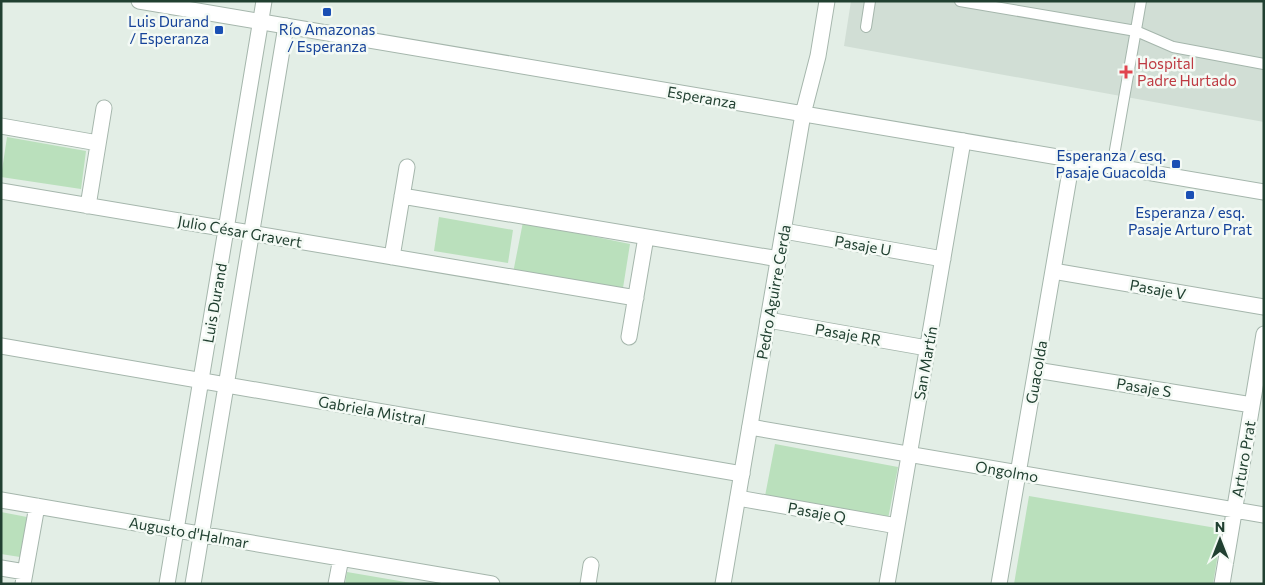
<svg xmlns="http://www.w3.org/2000/svg" width="1265" height="585" viewBox="0 0 1265 585" font-family="Commissioner,sans-serif">
<rect width="100%" height="100%" fill="#e3eee6"/>
<path fill="#d1ded5" d="M851 1H1264V122L844 46Z"/>
<path fill="#bae0bc" d="M7 137 86 151 81 189 1 177Z
M439 217 513 230 508 263 434 251Z
M523 222 630 244 623 288 513 273Z
M775 444 898 467 888 519 765 496Z
M1029 496 1222 529 1213 584H1014Z
M1 512 27 517 20 557 1 554Z
M347 572 417 584H345Z"/>
<g fill="none" stroke-linecap="round" stroke-linejoin="round">
<defs>
<path id="service" d="M960 1 1136 31 1173 47 1264 64
M866 27 870 1
M1112 167 1141 1"/>
<path id="minor" d="M1 126 98 143
M1 191 636 298
M402 196 779 259
M88 206 104 108
M784 231 943 259
M392 257 407 167
M1053 271 1264 307
M768 320 927 348
M629 337 646 237
M1 346 742 474
M1036 370 1252 405
M750 427 1264 515
M738 498 897 526
M1 500 492 584
M1 568 25 572
M23 584 37 506
M167 584 264 1
M193 584 286 26
M336 584 341 558
M588 584 591 565
M887 584 963 141
M999 584 1072 160
M1222 584 1264 334"/>
<path id="tertiary" d="M139 1 1264 192
M723 584 803 114 818 56 827 1"/>
</defs>
<use href="#service" stroke="#a5b6ac" stroke-width="12"/>
<use href="#minor" stroke="#a5b6ac" stroke-width="17"/>
<use href="#tertiary" stroke="#a5b6ac" stroke-width="17"/>
<use href="#service" stroke="#fff" stroke-width="10"/>
<use href="#minor" stroke="#fff" stroke-width="15"/>
<use href="#tertiary" stroke="#fff" stroke-width="15"/>
</g>
<g fill="#1a4fb4" stroke="#f4faf5" stroke-width="2">
<rect x="322" y="7" width="10" height="10" rx="2.5"/>
<rect x="214" y="25" width="10" height="10" rx="2.5"/>
<rect x="1171" y="159" width="10" height="10" rx="2.5"/>
<rect x="1185" y="190" width="10" height="10" rx="2.5"/>
</g>
<path fill="#e0444e" stroke="#f4faf5" stroke-width="2" d="M1123.5 64.5h5v5h5v5h-5v5h-5v-5h-5v-5h5z"/>
<g text-anchor="middle" dominant-baseline="central" stroke-width="5" stroke-linejoin="round" paint-order="stroke">
<g font-size="15" fill="#164399" stroke="#f4faf5" text-anchor="end">
<text x="209" y="21">Luis Durand<tspan x="209" dy="17">/ Esperanza</tspan></text>
<text x="327" y="29" text-anchor="middle">Río Amazonas<tspan x="327" dy="17">/ Esperanza</tspan></text>
<text x="1166" y="155">Esperanza / esq.<tspan x="1166" dy="17">Pasaje Guacolda</tspan></text>
<text x="1190" y="212" text-anchor="middle">Esperanza / esq.<tspan x="1190" dy="17">Pasaje Arturo Prat</tspan></text>
</g>
<g font-size="15" fill="#be3a42" stroke="#f4faf5" text-anchor="start">
<text x="1137" y="63">Hospital<tspan x="1137" dy="17">Padre Hurtado</tspan></text>
</g>
<g font-size="15" fill="#214031" stroke="#f4faf5">
<text transform="translate(702 97) rotate(10)">Esperanza</text>
<text transform="translate(240 231) rotate(10)">Julio César Gravert</text>
<text transform="translate(863 245) rotate(10)">Pasaje U</text>
<text transform="translate(1158 289) rotate(10)">Pasaje V</text>
<text transform="translate(773 292) rotate(-80)">Pedro Aguirre Cerda</text>
<text transform="translate(214 303) rotate(-80)">Luis Durand</text>
<text transform="translate(848 334) rotate(10)">Pasaje RR</text>
<text transform="translate(925 363) rotate(-80)">San Martín</text>
<text transform="translate(1036 372) rotate(-80)">Guacolda</text>
<text transform="translate(1144 387) rotate(9)">Pasaje S</text>
<text transform="translate(372 410) rotate(10)">Gabriela Mistral</text>
<text transform="translate(1243 459) rotate(-80)">Arturo Prat</text>
<text transform="translate(1007 471) rotate(10)">Ongolmo</text>
<text transform="translate(817 512) rotate(10)">Pasaje Q</text>
<text transform="translate(189 532) rotate(10)">Augusto d'Halmar</text>
</g>
</g>
<rect width="1265" height="585" fill="none" stroke="#214031" stroke-width="5"/>
<g transform="translate(1220 540)" stroke="#f4faf5" stroke-width="4" paint-order="stroke">
<path d="M0-4L9 19L0 12L-9 19Z" fill="#214031"/>
<text y="-8" font-size="14" font-weight="bold" text-anchor="middle" fill="#214031">N</text>
</g>
</svg>
